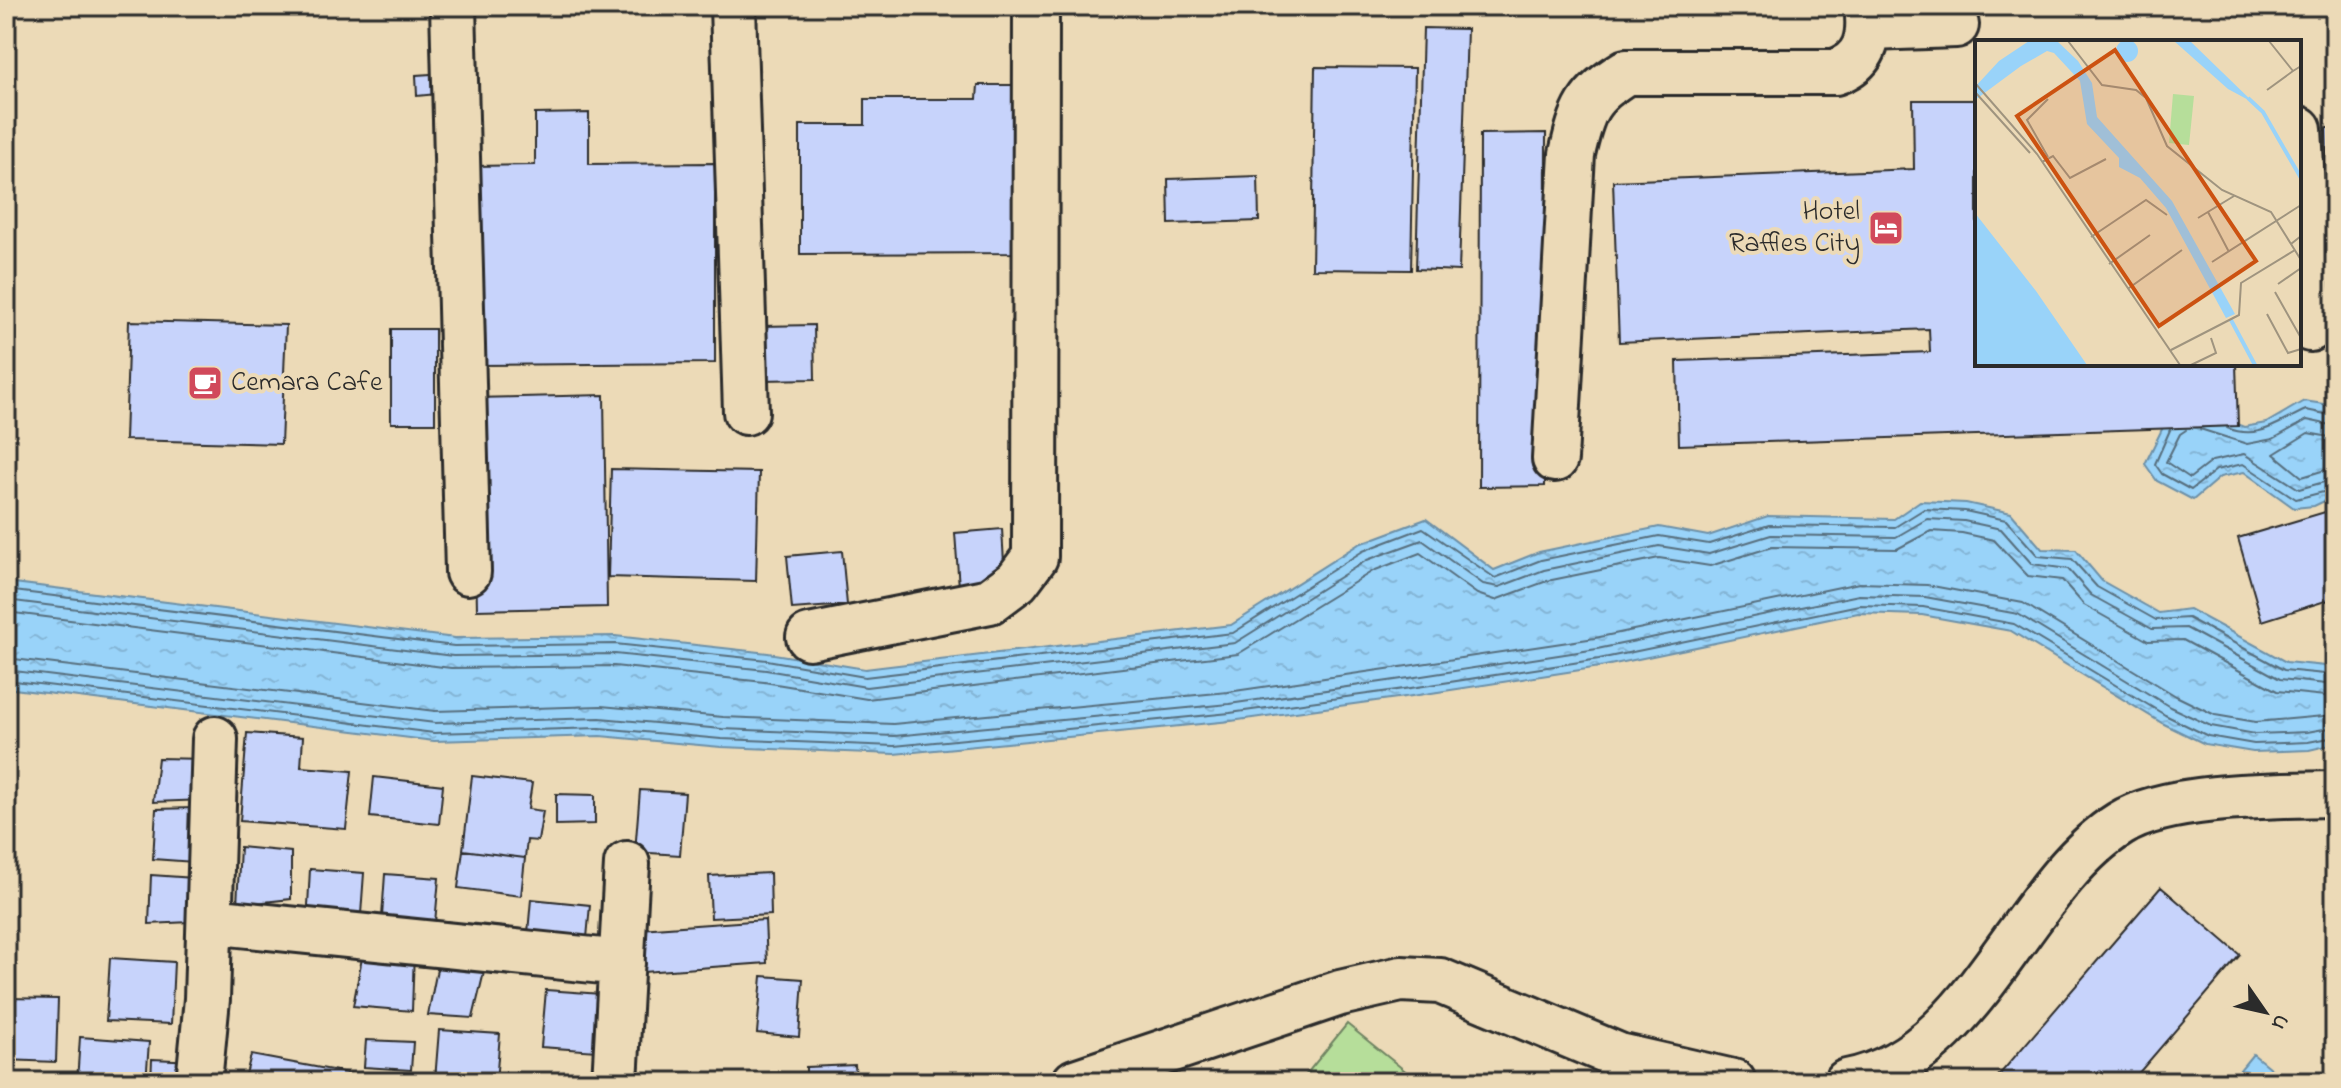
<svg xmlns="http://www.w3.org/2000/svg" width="2341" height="1088" viewBox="0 0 2341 1088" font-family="'Indie Flower',sans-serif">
<defs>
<pattern id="water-ripples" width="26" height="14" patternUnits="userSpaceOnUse" patternTransform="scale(2)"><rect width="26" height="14" fill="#99d3f9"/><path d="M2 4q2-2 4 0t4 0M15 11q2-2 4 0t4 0" fill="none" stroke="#84b5d6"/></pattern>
</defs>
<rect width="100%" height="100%" fill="#ecdab7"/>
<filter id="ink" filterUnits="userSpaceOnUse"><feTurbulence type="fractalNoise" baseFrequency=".0125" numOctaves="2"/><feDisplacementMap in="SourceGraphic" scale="16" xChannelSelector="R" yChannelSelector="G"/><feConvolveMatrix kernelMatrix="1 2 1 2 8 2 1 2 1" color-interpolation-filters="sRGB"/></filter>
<g filter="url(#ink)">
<path fill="#b6de9a" stroke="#708462" stroke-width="2" d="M1347 1024 1419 1082H1300Z"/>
<path fill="url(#water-ripples)" stroke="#6d90a7" stroke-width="2" d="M2304 401 2330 405 2335 411V496L2314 506 2294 508 2244 472 2220 477 2193 500 2157 481 2145 464 2167 419 2214 415 2244 427 2266 423Z
M1920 501 1966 503 2011 513 2042 549 2076 550 2102 581 2159 613 2189 609 2286 662 2335 667V744L2309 750 2253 752 2205 744 2162 723 2011 631 1922 615 1858 613 1600 667 1412 696 1231 721 894 754 721 747 600 736 434 741 6 688V582L455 638 615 636 768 653 865 669 1231 625 1359 544 1426 519 1494 570 1539 552 1659 527 1708 536 1768 516 1894 519Z
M2253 1054 2287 1082H2230Z"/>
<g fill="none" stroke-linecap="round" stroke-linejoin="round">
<path stroke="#576e7d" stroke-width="2" d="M2227 428C2259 441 2278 422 2306 410L2335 416
M2200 429 2247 444 2273 439 2307 420 2335 426
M2170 430 2155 464 2162 474 2191 490 2216 470 2243 464 2296 499 2335 489
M2186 430 2180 434 2166 462 2190 478 2212 461 2244 454 2299 489 2335 479
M2335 438 2308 433 2274 454 2302 477 2335 467
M6 590 454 646 615 644 767 660 865 677 1233 633 1363 551 1423 528 1495 578 1541 560 1659 536 1709 544 1769 525 1895 527 1924 509 1965 511 2006 520 2038 556 2072 559 2097 587 2156 620 2188 618 2284 670 2335 675
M6 600 453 656 615 654 766 670 866 687 1235 643 1367 560 1422 540 1483 584 1499 587 1544 570 1659 546 1709 554 1771 535 1896 537 1927 519 1964 521 2001 529 2032 564 2068 569 2091 595 2152 629 2186 628 2280 679 2335 685
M6 612 451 668 614 666 764 682 867 699 1238 654 1373 571 1420 553 1477 594 1495 600 1547 581 1659 558 1710 566 1772 547 1897 549 1931 531 1962 533 1994 540 2028 576 2062 580 2084 605 2148 641 2183 640 2277 691 2335 697
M6 658 435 711 601 706 723 717 893 724 1228 692 1407 666 1595 638 1859 583 1927 585 2023 603 2176 696 2215 715 2256 722 2335 715
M6 670 435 723 600 718 722 729 894 736 1229 704 1409 678 1597 649 1859 595 1925 597 2018 614 2170 707 2211 726 2255 734 2307 732 2335 727
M6 680 434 733 600 728 721 739 894 746 1230 713 1411 688 1599 659 1859 605 1923 607 2014 624 2165 715 2208 736 2254 744 2308 742 2335 737"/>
</g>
<path fill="#c7d3fb" stroke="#2b2b2b" stroke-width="2" d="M1423 28 1467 29 1459 271 1416 269Z
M1315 67 1415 68 1411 270 1312 269Z
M446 73 447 93 417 96 416 75Z
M978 85H1026L1025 253 800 254V125H865V99H977Z
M1913 100H1977V364H2236L2238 426 1679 445 1677 361 1930 352 1929 329 1619 342 1613 181 1914 169Z
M589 113V164L715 163V363L474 365V166L535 165V114Z
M2326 128H2335L2333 361Z
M1546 133 1545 486 1479 487 1480 134Z
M1258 176 1259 221 1169 224 1168 179Z
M129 321 286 325 281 444 125 440Z
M814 325 815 379 762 380 761 326Z
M391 329H435V423H391Z
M604 395 607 607 477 610 473 398Z
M611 469 759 472 756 581 608 577Z
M2335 509V598L2262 621 2238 538Z
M1002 529 1005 580 959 587 955 533Z
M842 551 847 605 792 609 787 556Z
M247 733 303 737 301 767 352 771 346 829 240 821Z
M158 758 205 759V800L153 802Z
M472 776 532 783 528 809 543 811 538 841 527 840 525 858 463 850Z
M374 777 443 785 439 824 370 817Z
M640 790 685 793 680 855 635 852Z
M556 794 595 795V824L556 825Z
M194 808V862L153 859 156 809Z
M240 847 291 852V899L237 905Z
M463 850 525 858 521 896 458 888Z
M310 869 364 873 360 928 307 924Z
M770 873 771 915 711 918 709 876Z
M385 874 439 878 434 934 381 931Z
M151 875 194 878 190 922 149 924Z
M2161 887 2240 955 2131 1082H1993Z
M531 899 590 905 586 949 527 944Z
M765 920 767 963 643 972 640 929Z
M364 947 414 951 412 1011 353 1006Z
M110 958 174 962 171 1024 106 1021Z
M438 964 484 972 473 1018 428 1015Z
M762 976 803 979 799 1037 757 1033Z
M546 990 615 995 611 1052 541 1047Z
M6 998 58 999 56 1062 6 1060Z
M439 1030 500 1034 496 1082 435 1080Z
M80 1037 149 1042 146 1082H77Z
M366 1040 413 1042 411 1070 364 1067Z
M251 1055 396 1082H244Z
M152 1059 195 1061 193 1082H151Z
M855 1065 856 1082H806V1067Z"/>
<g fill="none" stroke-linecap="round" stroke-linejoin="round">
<defs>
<path id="minor" d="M453 6 468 572
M733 6 746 412
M1870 28 1956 25
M2299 129 2310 329
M1555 459 1572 154C1582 110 1587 96 1626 72H1835C1867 61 1871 36 1867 6
M809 637 990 601 1017 581 1035 557 1036 6
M210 921 622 963
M199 1082 207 999 215 739
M615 1082 627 864
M1075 1082 1340 993 1401 979 1440 981 1619 1056 1733 1082
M1847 1082C1975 1059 2020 887 2120 824 2166 794 2279 795 2335 794"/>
</defs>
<use href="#minor" stroke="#2b2b2b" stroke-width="50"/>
<use href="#minor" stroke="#ecdab7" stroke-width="44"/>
</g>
</g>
<defs>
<symbol id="hotel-square" viewBox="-11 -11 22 22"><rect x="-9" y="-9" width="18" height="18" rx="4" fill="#d1495b" stroke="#ecdab7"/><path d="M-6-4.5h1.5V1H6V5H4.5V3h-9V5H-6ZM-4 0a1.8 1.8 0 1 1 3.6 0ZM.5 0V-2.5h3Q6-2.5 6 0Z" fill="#fff"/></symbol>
<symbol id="cafe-square" viewBox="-11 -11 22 22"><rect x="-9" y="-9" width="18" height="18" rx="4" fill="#d1495b" stroke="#ecdab7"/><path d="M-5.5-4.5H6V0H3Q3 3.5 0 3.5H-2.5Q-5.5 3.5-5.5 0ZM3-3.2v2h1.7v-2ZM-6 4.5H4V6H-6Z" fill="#fff"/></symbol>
</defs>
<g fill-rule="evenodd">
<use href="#hotel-square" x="1866" y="208" width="40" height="40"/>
<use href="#cafe-square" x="185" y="363" width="40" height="40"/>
</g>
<g text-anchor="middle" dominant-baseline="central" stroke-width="8" stroke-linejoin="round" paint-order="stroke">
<g font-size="28" fill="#2b2b2b" stroke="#ecdab7" text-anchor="end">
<text x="1860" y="212">Hotel<tspan x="1860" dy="32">Raffles City</tspan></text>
<text x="231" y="383" text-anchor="start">Cemara Cafe</text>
</g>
</g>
<g transform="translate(1975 40)">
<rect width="326" height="326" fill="#ecdab7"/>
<path d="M198 54 219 56 214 105 194 103Z" fill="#b6de9a"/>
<path d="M141 11a11 11 0 1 1 22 0a11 11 0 1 1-22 0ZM54 1H82L103 21 117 43 122 77 197 161 260 274 251 278 191 168 165 138 144 127V118L112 84 105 41 79 13 72 11 46 26 0 60V47L24 21ZM199 1H215L279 63 253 49ZM0 173 61 251 112 325H0Z" fill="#99d3f9"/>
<path fill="none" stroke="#99d3f9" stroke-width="4" d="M273 58 288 72 326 138M256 280 280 325"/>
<path fill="none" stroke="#9f947f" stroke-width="2" d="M93 1 127 45 161 50 171 58 192 106 247 150 296 172 316 204M294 1 318 31 326 26M0 43 62 114 205 325M292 50 318 31M0 52 55 113M73 117 52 80 73 59M67 122 78 116 95 138 131 119M233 172 254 212M223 178 259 156M326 196 316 204 326 220M116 197 171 160 192 175M237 222 326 165M134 224 175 195M303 244 326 228M154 248 207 210M300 252 326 298M292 274 313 313 326 309M196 310 264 275 266 243 320 210M216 325 241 313 236 298"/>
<path fill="#cc5211" fill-opacity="0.15" stroke="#cc5211" stroke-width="4" d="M140 10 281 221 184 286 42 76Z"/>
<rect width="326" height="326" fill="none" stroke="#2b2b2b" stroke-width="4"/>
</g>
<rect width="2341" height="1088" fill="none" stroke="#ecdab7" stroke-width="32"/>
<rect x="16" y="16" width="2309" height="1056" fill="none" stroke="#2b2b2b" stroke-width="3" filter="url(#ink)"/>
<g transform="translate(2265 1012) rotate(124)" stroke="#ecdab7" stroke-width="6" paint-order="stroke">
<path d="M0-6L14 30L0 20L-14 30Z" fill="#2b2b2b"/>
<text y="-12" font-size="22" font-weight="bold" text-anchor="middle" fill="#2b2b2b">U</text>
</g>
</svg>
